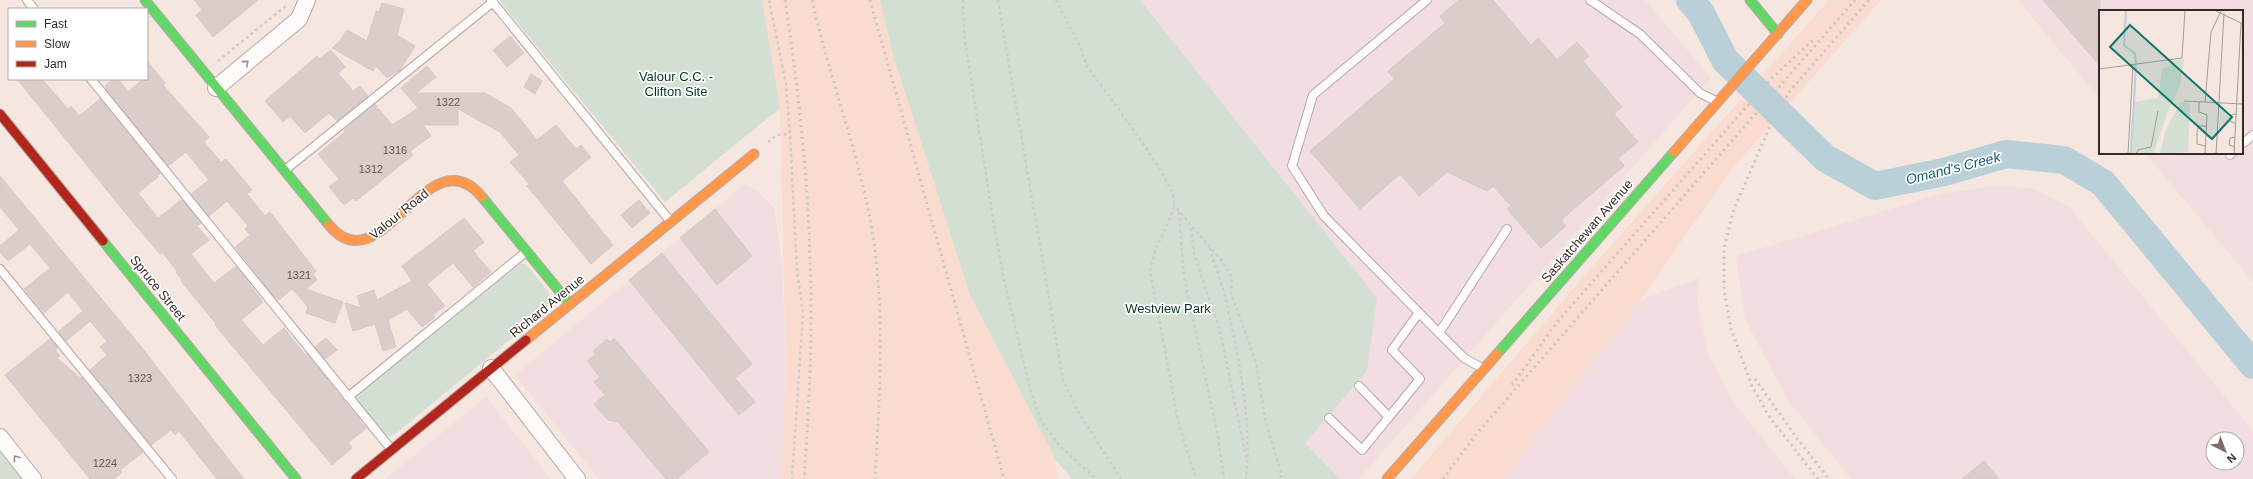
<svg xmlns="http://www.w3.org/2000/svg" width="2253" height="479" viewBox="0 0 2253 479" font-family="Helvetica,sans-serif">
<rect width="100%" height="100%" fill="#f5e6df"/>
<path fill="#f9dccf" d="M762 0H880L894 58 970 295 1056 460 1057 479H781L786 376 780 108Z
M1829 0H1881L1734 166 1640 300 1503 479H1411L1584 276Z"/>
<path fill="#f2dee0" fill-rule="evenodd" d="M1140 0H1645L1711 78 1359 479H1340L1305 443 1367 371Z
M2018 0H2253V282L2145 153H2242V11H2100V99Z
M745 184 759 193 774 208 782 263 786 376 781 479H599L515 375Z
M1992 186 2032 188 2070 208 2253 431V479H1851L1787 399 1745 319 1736 256 1940 194ZM2213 439H2237V463H2213Z
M1700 278 1697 300 1708 354 1731 399 1795 479H1503L1640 300Z
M486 397 551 479H385Z"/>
<path fill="#d3dfd3" d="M499 0H762L780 108 665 202Z
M880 0H1140L1377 298 1367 371 1305 443 1340 479H1072L1056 460 970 295 894 58Z
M520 263 526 264 548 292 550 297 546 310 394 435 388 436 384 434 357 401V396Z
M0 449 25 479H0Z"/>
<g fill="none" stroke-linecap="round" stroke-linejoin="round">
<path stroke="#bad0d9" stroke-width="28" d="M1690 0 1701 13 1725 60 1825 158 1875 186 1944 172 2006 154 2064 160 2103 183 2253 365"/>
</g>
<path fill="#dbceca" stroke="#d7c9c6" d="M194 0H258L213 37 196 15 202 10Z
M1459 0H1493L1531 45 1538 38 1557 60 1577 42 1589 56 1583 61 1622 107 1614 114 1638 142 1618 158 1624 166 1561 220 1566 226 1541 248 1507 209 1511 206 1493 186 1487 191 1447 172 1419 196 1400 174 1360 209 1310 151 1394 79 1388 71 1445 23 1440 16Z
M2043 0H2100V66Z
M382 3 404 9 397 35 415 46 400 70 387 78 376 66 373 71 332 48 339 42 347 30 367 41 376 11 379 12Z
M510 36 524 53 507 67 493 50Z
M331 50 345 67 338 73 353 91 360 86 368 96 337 121 329 113 305 133 290 116 283 122 265 101 317 56 319 59Z
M147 61 165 83 163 85 209 137 204 142 221 162 226 159 252 190 247 194 265 216 270 212 316 271 313 274 317 280 306 289 343 302 335 323 306 313 308 307 292 289 279 300 272 294 235 247 250 235 245 229 248 226 227 201 209 216 191 194 209 180 186 152 168 166 108 92 105 86 113 79H118L128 92 143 79H147Z
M427 66 436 77 416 93H485L511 108 537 140 556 125 576 149 581 145 591 157 562 181 613 245 591 264 527 186 529 184 510 162 519 155 500 132 458 109V125H423L431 136 410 151 413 155 356 201 353 198 344 205 329 187 339 179 318 154 345 132 344 130 375 104 377 106 374 111 378 108 392 125 418 108 401 88Z
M531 74 542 81 535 94 524 87Z
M17 79H42L68 109 71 106 79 116 100 99 160 173 157 175 158 177 138 193 158 218 181 200 183 201 201 223 197 226 209 240 191 254 214 283 236 266 263 302 241 320 263 345 284 328 305 355 307 354 366 428 348 443 352 448 332 465 215 325 216 324 181 281 182 280 176 272 177 271 162 252 160 254 127 215Z
M0 176 139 344 244 479H217L179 431 175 435 171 430 151 445 90 370 107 355 100 347 107 341 90 321 66 341 58 332 83 311 68 292 44 313 24 289 50 268 30 244 8 261 0 252V246L19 230 0 207Z
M639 200 650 213 632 228 621 215Z
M715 209 752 256 717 285 680 238Z
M464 218 484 242 473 251 491 272 473 287 453 263 427 284 445 306 433 315 435 317 422 327 407 309 388 320 396 347 383 351 375 324 353 331 345 303 361 308 357 296 374 290 377 300 412 281 402 266Z
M662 253 752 364 735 378 755 402 739 415 629 280Z
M326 338 337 350 325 359 315 347Z
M614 338 709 452 677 479H666L618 422 608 420 594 404 605 395 594 382 600 377 587 361 596 354 593 351 607 339 610 342Z
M50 339 58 348 55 350 60 356 57 358 80 378 81 377 143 452 120 470 122 472 114 479H90L5 375Z
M1984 461 1999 479H1962Z"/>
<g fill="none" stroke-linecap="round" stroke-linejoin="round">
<defs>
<path id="lane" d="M27 0 34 9
M491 0 671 222
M1427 0 1313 95 1292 166 1324 216 1439 333
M1590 0 1640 34 1700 93 1716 101
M91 79 391 449
M2242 144 2253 135
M2230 155 2232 153
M285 170 493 2
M0 269 172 479
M1482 368 1464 358 1439 333 1507 229
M1359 386 1389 417
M348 397 526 252
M1329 418 1362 450 1420 379 1392 350 1418 314"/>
<path id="street" d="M216 88 299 19 307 0
M491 368 577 479
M0 437 33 479"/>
<path id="fast" d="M145 0 329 225
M1750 0 1778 34
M482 197 570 304
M103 241 296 479
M1497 354 1674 152"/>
<path id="slow" d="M1674 152 1807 0
M329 225C381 289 428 131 482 197
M526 340 754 154
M1387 479 1497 354"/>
<path id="jam" d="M0 114 103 241
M356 479 526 340"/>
</defs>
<use href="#lane" stroke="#b6aaa4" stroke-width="10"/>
<use href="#street" stroke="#b6aaa4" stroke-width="18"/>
<use href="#fast" stroke="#b6aaa4" stroke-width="11"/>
<use href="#slow" stroke="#b6aaa4" stroke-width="11"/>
<use href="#jam" stroke="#b6aaa4" stroke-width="11"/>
<path stroke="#d0ccca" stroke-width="2.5" stroke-dasharray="3 3" stroke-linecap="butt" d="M769 0 786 84 790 134 797 270 803 314 792 479
M963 0 964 34 993 219 1004 280 1030 389 1041 421 1059 445 1096 479
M998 0 1063 380 1077 410 1121 479
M1056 0 1081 49 1086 65C1101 85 1174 181 1174 200 1174 216 1163 232 1157 246 1154 254 1152 262 1150 270L1178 421 1196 479
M218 61 287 5
M768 142 777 135 790 134
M1173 204 1222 261 1232 278 1231 293 1256 362 1266 423 1282 475 1278 479
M1179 212 1184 276 1218 437 1224 479
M1191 228 1194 254 1220 331 1247 462
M1210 248C1213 263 1220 277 1224 292 1238 353 1252 416 1246 479"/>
<use href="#lane" stroke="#fefbfa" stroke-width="8"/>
<use href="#street" stroke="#fefbfa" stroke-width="16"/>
<use href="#fast" stroke="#63d668" stroke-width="9"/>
<use href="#slow" stroke="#ff974d" stroke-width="9"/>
<use href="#jam" stroke="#b3261e" stroke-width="9"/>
<path stroke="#cac5c3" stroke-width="3" stroke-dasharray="2 4" stroke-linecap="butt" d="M785 0C798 87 808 174 810 262 813 334 809 407 804 479
M812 0C827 67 851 132 866 199 887 290 880 386 875 479
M870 0 1004 479
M1755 379 1796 437 1829 479
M1512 385 1558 321 1771 79 1814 39
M1443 479 1474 437 1538 363 1855 0
M1818 479 1768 415 1752 386 1731 329 1724 290V248L1734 209 1773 119 1790 91 1869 0"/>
</g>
<defs><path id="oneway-chevron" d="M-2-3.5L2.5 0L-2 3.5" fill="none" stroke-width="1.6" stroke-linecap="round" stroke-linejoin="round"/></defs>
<g stroke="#9a9290">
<use href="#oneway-chevron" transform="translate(246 63) rotate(-40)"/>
<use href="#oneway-chevron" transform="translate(16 458) rotate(-128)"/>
</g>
<g text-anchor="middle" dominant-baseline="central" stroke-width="3.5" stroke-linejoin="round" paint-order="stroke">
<g font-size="11" fill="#625651">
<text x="448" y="102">1322</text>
<text x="395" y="150">1316</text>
<text x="371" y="169">1312</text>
<text x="299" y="275">1321</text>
<text x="140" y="378">1323</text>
<text x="105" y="463">1224</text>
</g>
<g font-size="13" fill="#003423" stroke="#fff">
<text x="676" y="76">Valour C.C. -<tspan x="676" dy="15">Clifton Site</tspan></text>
<text x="1168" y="308">Westview Park</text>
</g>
<g font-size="13" fill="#362a25" stroke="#fff">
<text transform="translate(399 214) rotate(-39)">Valour Road</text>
<text transform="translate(1587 231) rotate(-49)">Saskatchewan Avenue</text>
<text transform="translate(158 288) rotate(51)">Spruce Street</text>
<text transform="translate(547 306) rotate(-39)">Richard Avenue</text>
</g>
<g font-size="14" font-style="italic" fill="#165b74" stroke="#fff">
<text transform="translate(1953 168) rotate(-14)">Omand's Creek</text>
</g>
</g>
<g transform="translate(2099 10)">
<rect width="144" height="144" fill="#f5e6df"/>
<path d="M85 49 81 76 68 104 54 144H33L36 92 59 88 63 59 72 55V51ZM82 92 91 93 89 142 61 144 66 122Z" fill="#d3dfd3"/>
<path fill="none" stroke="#bad0d9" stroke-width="2" d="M27 0 25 35 36 44 37 56 32 143"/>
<path fill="none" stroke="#a99b95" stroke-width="1" d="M115 0 144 14M0 59 83 48 86 0M85 91 144 94M100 92V102L108 105 106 144M106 92 112 22 122 1M137 114 131 111 132 105 137 104M106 136 98 134V122L100 116H107M136 137 130 135 131 128 136 127M29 144 34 55M37 144 39 140 52 137 59 101M117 144 125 3M135 144 142 13"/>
<path fill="#0f766e" fill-opacity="0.15" stroke="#0f766e" stroke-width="2" d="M31 15 133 107 113 129 11 37Z"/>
<rect width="144" height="144" fill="none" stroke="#362a25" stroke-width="2"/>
</g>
<rect x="8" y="8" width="140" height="72" fill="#ffffff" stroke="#afaaa8"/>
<rect x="16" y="21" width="20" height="6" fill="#63d668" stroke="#afaaa8"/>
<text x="44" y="28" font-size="12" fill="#362a25">Fast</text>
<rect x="16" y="41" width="20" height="6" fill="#ff974d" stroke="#afaaa8"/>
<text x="44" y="48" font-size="12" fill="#362a25">Slow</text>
<rect x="16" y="61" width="20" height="6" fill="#b3261e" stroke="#afaaa8"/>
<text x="44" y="68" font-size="12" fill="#362a25">Jam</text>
<g transform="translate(2225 451) rotate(138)"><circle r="19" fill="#ffffff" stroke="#afaaa8"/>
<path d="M0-3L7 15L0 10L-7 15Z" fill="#796c66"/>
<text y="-6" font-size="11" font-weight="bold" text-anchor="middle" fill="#362a25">N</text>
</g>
</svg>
